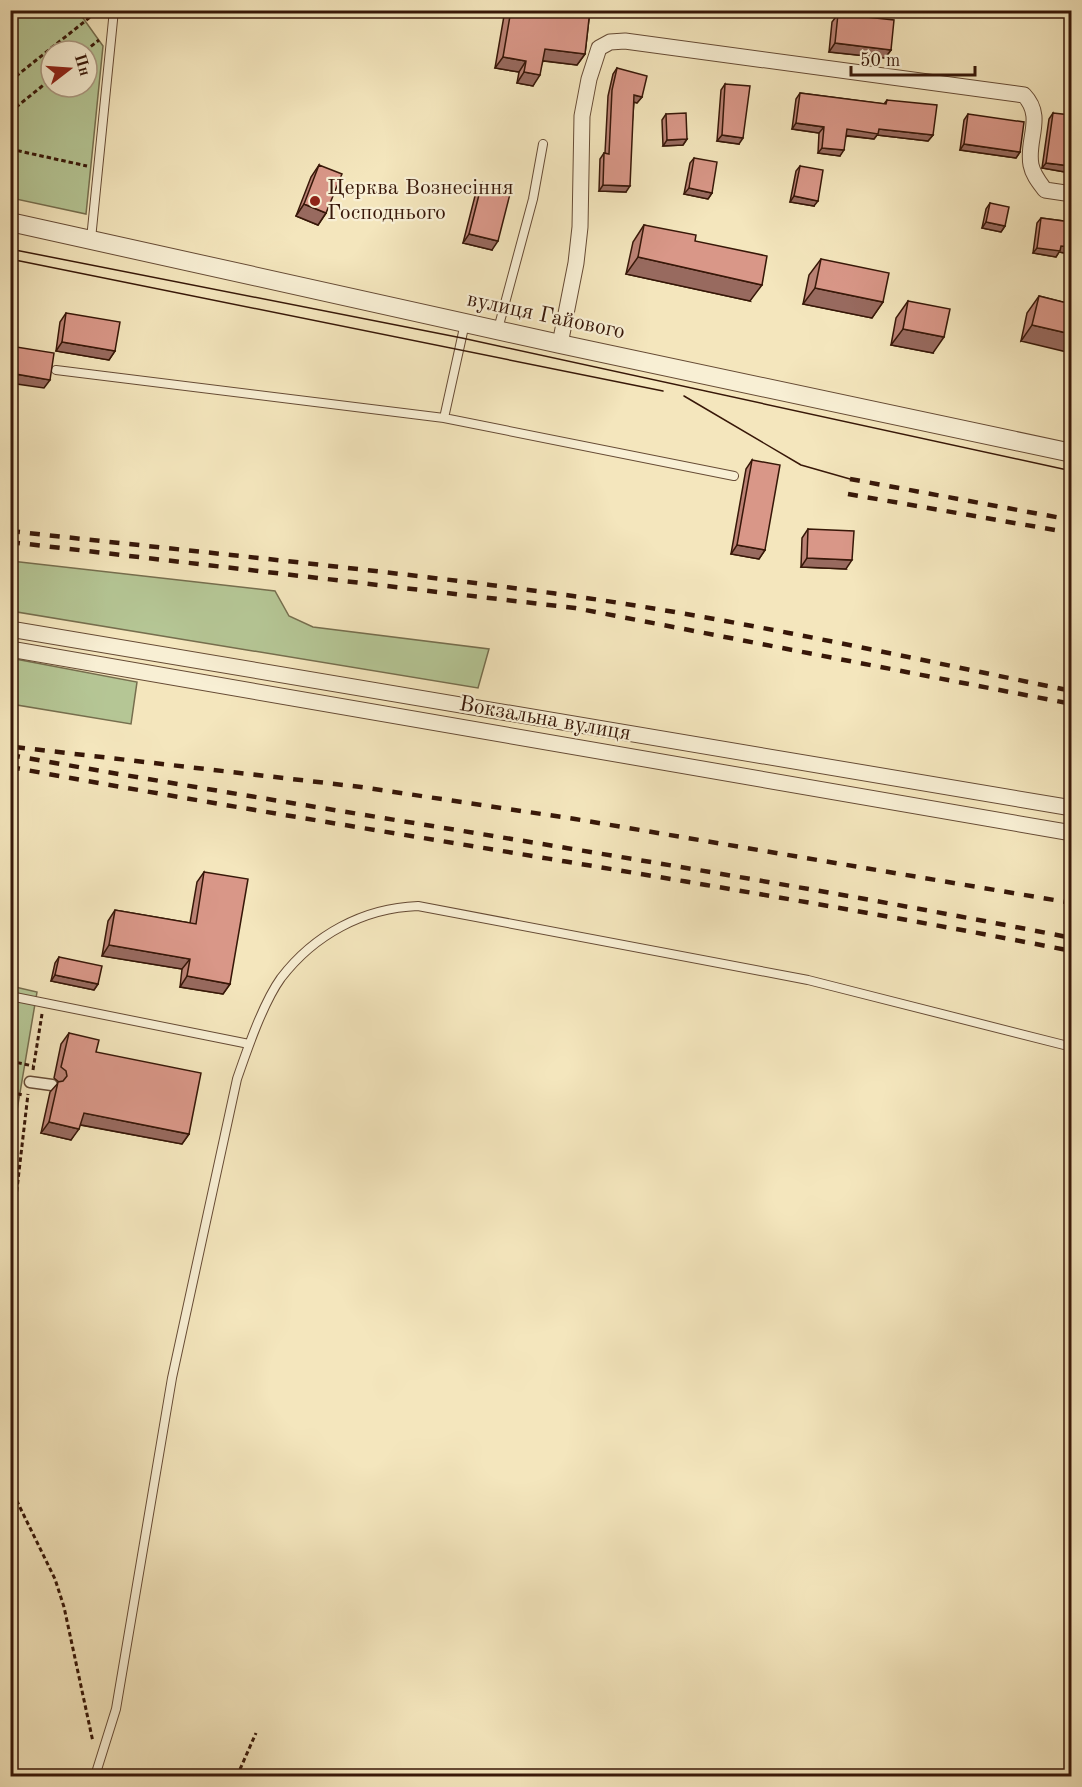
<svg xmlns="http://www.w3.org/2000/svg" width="1082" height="1787" viewBox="0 0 1082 1787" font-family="'Old Standard TT',serif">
<rect width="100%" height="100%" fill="#f4e6bd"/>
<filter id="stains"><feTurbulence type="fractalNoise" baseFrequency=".00333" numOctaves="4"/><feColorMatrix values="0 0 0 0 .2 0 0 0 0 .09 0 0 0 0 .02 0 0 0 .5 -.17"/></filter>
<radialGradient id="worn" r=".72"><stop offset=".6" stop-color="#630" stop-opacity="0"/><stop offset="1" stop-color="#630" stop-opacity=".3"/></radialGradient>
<path fill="#b5c695" stroke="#766e4e" stroke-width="1.5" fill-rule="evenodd" d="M11 10 78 11 103 46 86 214 11 198ZM51 51H87V87H51Z
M11 561 275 591 289 616 313 627 489 649 478 688 11 611Z
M10 658 137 682 131 724 11 704Z
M11 986 37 992 12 1140 11 1186Z"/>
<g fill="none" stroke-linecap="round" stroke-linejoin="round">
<defs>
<path id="service" d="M91 239 114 10
M498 329 533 199 543 144
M56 370 444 418 734 476
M444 418 465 323
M10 996 249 1044
M95 1776 116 1709 172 1378 237 1079C247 1050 263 1003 281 978 314 935 363 908 418 906L808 980 1072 1047"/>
<path id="pedestrian" d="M30 1082 52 1085"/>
<path id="minor" d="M560 344 576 263 580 227 582 116 589 79 599 48 610 42 625 41 1024 95C1045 117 1026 140 1031 165 1033 175 1039 182 1045 190L1072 194
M10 629 1072 808
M10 649 1072 833"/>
<path id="tertiary" d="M10 222 560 344 1072 453"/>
</defs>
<use href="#service" stroke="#664b35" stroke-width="10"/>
<use href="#pedestrian" stroke="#664b35" stroke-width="13"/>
<use href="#minor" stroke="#664b35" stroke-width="17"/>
<use href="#tertiary" stroke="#664b35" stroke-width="20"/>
<path stroke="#371708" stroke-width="3" stroke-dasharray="4.5 3" stroke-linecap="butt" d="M85 51 99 40
M10 81 99 10
M10 112 51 79
M10 149 87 166
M10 1061 33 1066
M33 1070 42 1014
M10 1092 23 1095
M10 1394 15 1206 28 1094
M10 1487 55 1579 64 1607 93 1742
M237 1776 256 1733"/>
<use href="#service" stroke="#f8efd4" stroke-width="8"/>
<use href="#pedestrian" stroke="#f8efd4" stroke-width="10"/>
<use href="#minor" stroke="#f8efd4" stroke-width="15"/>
<use href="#tertiary" stroke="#f8efd4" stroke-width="18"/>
<path stroke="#371708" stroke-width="1.5" d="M10 249 462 338 1072 471
M10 259 663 391
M684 396 801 465 850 479"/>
<path stroke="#371708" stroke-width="4.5" stroke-dasharray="10 10" stroke-linecap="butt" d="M850 479 1072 520
M848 494 1072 533
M10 531C198 552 386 570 573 596 741 620 906 657 1072 691
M10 542 575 608 1072 704
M15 747 361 787 575 819 1072 903
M10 755C364 818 719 868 1072 938
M10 767C364 832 719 882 1072 951"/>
</g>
<path fill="#bb8275" stroke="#371708" stroke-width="1.5" d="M505 10H590L585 54 577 65 543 61 533 86 517 83 519 72 495 68Z
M838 14 891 50 885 58 829 52 832 22Z
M617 68 642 97 637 103 634 102 626 192 599 191 600 159 604 153H605L608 96 613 74Z
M725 84 739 144 717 141 721 90Z
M800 93 884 104 887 100 933 135 928 141 877 135 874 139 846 136 840 156 818 153 819 133 792 129 796 99Z
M1053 113 1071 173 1042 168 1049 119Z
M666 114 687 139 683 145 663 146 662 120Z
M968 114 1020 152 1016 158 960 150 964 120Z
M694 158 712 193 708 199 684 194 690 163Z
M319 165 326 213 318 225 296 216 311 177Z
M800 166 814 206 790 202 796 171Z
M482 183 492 250 463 243 476 192Z
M990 203 1005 226 1001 232 982 228 986 209Z
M1041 218 1071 222V254L1059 252 1056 257 1033 253 1037 223Z
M644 225 695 241 750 301 626 274 633 242Z
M821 259 883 302 872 318 803 304 809 275Z
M1039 296 1071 304 1021 341 1027 313Z
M908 301 933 353 891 345 896 318Z
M66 313 115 351 109 360 56 351 60 322Z
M752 460 765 550 759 559 731 554 746 469Z
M808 529 846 569 801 567 802 538Z
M204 872 230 984 223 994 180 987 182 969 102 956 108 921 115 910 190 923 197 882Z
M59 957 98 984 94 990 51 981 55 963Z
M69 1033 96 1052 189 1134 182 1144 80 1125 71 1140 41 1133 50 1092 59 1082 54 1078 61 1044Z"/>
<path fill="#986a5f" stroke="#371708" stroke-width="1.5" d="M835 43 891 50 885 58 829 52Z
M545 49 585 54 577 65 537 60Z
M503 57 526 61 519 72 495 68Z
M524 72 540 75 533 86 517 83Z
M634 95 642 97 637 103 630 101Z
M796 123 824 127 819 133 792 129Z
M847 129H879L933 135 928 141 877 135 874 139 843 135Z
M722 135 743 138 739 144 717 141Z
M687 139 683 145 663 146 667 140Z
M964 144 1020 152 1016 158 960 150Z
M822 148 844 150 840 156 818 153Z
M1046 163 1071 166V173L1042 168Z
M603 185 630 186 626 192 599 191Z
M689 188 712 193 708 199 684 194Z
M794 196 818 201 814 206 790 202Z
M304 204 326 213 318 225 296 216Z
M986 222 1005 226 1001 232 982 228Z
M469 234 498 241 492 250 463 243Z
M1061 246 1071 247V254L1059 252 1056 257 1033 253 1037 248Z
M638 257 762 285 750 301 626 274Z
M815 288 883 302 872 318 803 304Z
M1032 325 1071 334V353L1021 341Z
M903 329 944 337 933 353 891 345Z
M62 342 115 351 109 360 56 351Z
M10 373 50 380 44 388 10 383Z
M737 545 765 550 759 559 731 554Z
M807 558 852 560 846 569 801 567Z
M109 945 190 959 182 969 102 956Z
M55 975 98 984 94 990 51 981Z
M187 976 230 984 223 994 180 987Z
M84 1113 189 1134 182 1144 76 1124Z
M49 1122 79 1129 71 1140 41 1133Z"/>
<path fill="#d99788" stroke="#371708" stroke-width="1.5" d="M511 10H590L585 54 545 49 540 75 524 72 526 61 503 57Z
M838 14 894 20 891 50 835 43Z
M617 68 647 76 642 97 634 95 630 186 603 185 604 153 609 154 612 90Z
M725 84 750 86 743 138 722 135Z
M800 93 886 104 887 100 937 105 933 135 879 129 878 134 847 129 844 150 822 148 824 127 796 123Z
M686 113 687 139 667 140 666 114Z
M1053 113 1071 115V166L1046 163Z
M968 114 1024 122 1020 152 964 144Z
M694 158 717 162 712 193 689 188Z
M319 165 342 174 326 213 304 204Z
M800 166 823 170 818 201 794 196Z
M482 183 511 190 498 241 469 234Z
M990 203 1009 207 1005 226 986 222Z
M1041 218 1071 222V247L1061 246 1060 251 1037 248Z
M644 225 696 235 695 241 767 256 762 285 638 257Z
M821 259 889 273 883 302 815 288Z
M1039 296 1071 304V334L1032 325Z
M908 301 950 309 944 337 903 329Z
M66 313 120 322 115 351 62 342Z
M10 346 54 353 50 380 10 373Z
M752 460 780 465 765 550 737 545Z
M808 529 854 531 852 560 807 558Z
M204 872 248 879 230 984 187 976 190 959 109 945 115 910 196 924Z
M10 910 17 912 13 934H10Z
M59 957 102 966 98 984 55 975Z
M69 1033 99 1040 96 1052 201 1073 189 1134 84 1113 79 1129 49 1122 58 1082 63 1081 67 1076 66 1071 61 1067Z"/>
<circle fill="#8f2418" stroke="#f8efd4" stroke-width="2" cx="315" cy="201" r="6"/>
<g text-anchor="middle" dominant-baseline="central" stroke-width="4.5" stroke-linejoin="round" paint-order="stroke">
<g font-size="22" fill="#371708" stroke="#f8efd4" text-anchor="start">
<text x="327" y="188">Церква Вознесіння<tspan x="327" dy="25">Господнього</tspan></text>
</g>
<g font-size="22" fill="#371708" stroke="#f8efd4">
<text transform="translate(546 316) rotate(12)">вулиця Гайового</text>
<text transform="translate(545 719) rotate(10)">Вокзальна вулиця</text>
</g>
</g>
<rect width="1082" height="1787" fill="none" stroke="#f4e6bd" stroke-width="36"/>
<rect x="12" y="12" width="1058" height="1763" fill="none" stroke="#371708" stroke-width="3"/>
<rect x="18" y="18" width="1046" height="1751" fill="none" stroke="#371708" stroke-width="1.5"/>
<g transform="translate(69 69) rotate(73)"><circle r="28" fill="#f8efd4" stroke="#ab9982" stroke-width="1.5"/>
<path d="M0-4.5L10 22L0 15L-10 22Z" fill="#8f2418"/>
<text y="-9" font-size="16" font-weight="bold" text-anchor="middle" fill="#371708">Пн</text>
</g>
<path d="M851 66v9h124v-9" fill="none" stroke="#371708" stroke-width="3"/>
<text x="860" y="66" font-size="18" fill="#371708" stroke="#f8efd4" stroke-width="4.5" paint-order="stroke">50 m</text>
<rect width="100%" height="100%" filter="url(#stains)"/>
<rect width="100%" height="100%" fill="url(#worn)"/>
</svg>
